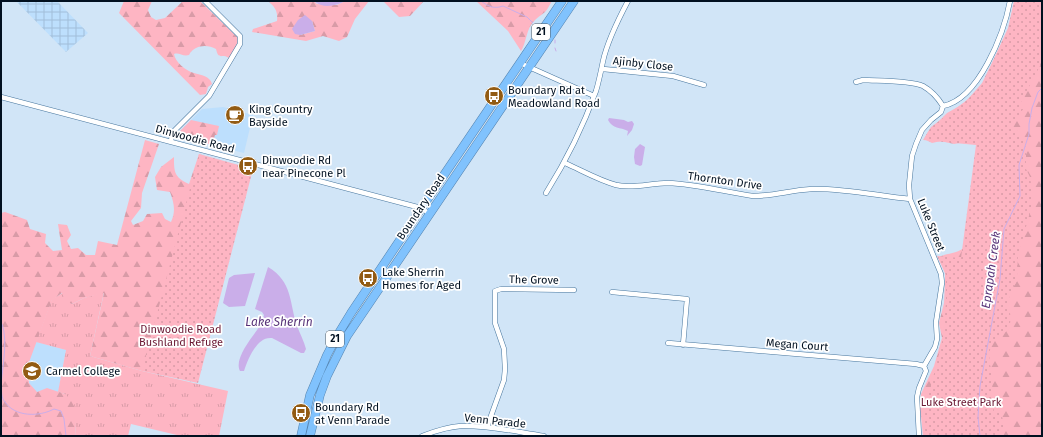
<svg xmlns="http://www.w3.org/2000/svg" width="1043" height="437" viewBox="0 0 1043 437" font-family="'Fira Sans',sans-serif">
<defs>
<pattern id="industrial-grid" width="8" height="8" patternUnits="userSpaceOnUse"><rect width="8" height="8" fill="#bddffd"/><path d="M0 4h8M4 0v8" fill="none" stroke="#a1bed9"/></pattern>
<pattern id="grass-tufts" width="24" height="20" patternUnits="userSpaceOnUse"><rect width="24" height="20" fill="#feb5c3"/><path d="M3 7l-1-3M5 7V3M7 7l1-3M15 17l-1-3M17 17v-4M19 17l1-3" fill="none" stroke="#d89ba7"/></pattern>
<pattern id="forest-firs" width="22" height="20" patternUnits="userSpaceOnUse"><rect width="22" height="20" fill="#feb5c3"/><path d="M5 1l3.5 6h-7zM16 11l3.5 6h-7z" fill="#d89ba7"/></pattern>
<pattern id="park-dots" width="8" height="8" patternUnits="userSpaceOnUse"><rect width="8" height="8" fill="#feb5c3"/><path d="M2 2h.1M6 6h.1" fill="none" stroke="#d89ba7" stroke-width="1.8" stroke-linecap="round"/></pattern>
</defs>
<rect width="100%" height="100%" fill="#d1e5f7"/>
<path fill="#bddffd" d="M223 107 235 110 253 115 244 153 179 137 178 133 202 109Z
M1 332 66 350 50 436H1Z"/>
<path fill="url(#industrial-grid)" d="M16 1H57L88 33 66 52Z"/>
<path fill="url(#grass-tufts)" d="M104 292 90 356 142 371 228 391 219 436H181L131 424 128 436H75L76 425 65 394 58 392 66 350 36 342 52 299 63 293 72 304 84 298Z"/>
<path fill="url(#forest-firs)" fill-rule="evenodd" d="M124 1H152L148 10 151 17 156 20 165 18 183 1H200L238 38V42L229 58C221 53 219 61 216 49 207 44 194 45 189 55 183 57 179 52 174 54 175 62 186 71 194 73 201 75 210 76 212 84L208 87 206 94 200 95 119 13Z
M268 1H314L317 4 337 5 345 1H369L355 19 347 37 339 41 323 36 306 41 252 32 253 29 277 21C278 11 275 7 268 1ZM312 21 315 31 300 35Z
M383 1H424L410 16 399 17Z
M476 1H552C550 4 548 9 545 12 540 16 535 19 531 25 526 33 526 43 521 51L508 31Z
M1042 1V436H923L920 407 921 394 934 366 942 338 939 323 944 303 945 283V273L939 257C947 253 955 254 964 248L978 143 960 141 959 143 954 144 941 141 932 143 924 139 928 132 947 113 963 104 969 98 982 83 997 53Z
M191 120 219 126 217 135H215L212 145 179 137 178 133Z
M145 140 159 144 142 193 141 208 131 221 133 225 143 221 147 214 162 213 165 219 171 222C176 211 174 203 170 192L157 190 155 177 161 167 174 157C174 172 174 177 189 184L199 154 251 172 166 368 142 371 90 356 104 293 84 298 72 304 64 300 62 293 52 300 28 365 29 383 37 392 47 388 65 394 74 403 76 425 75 436H1V213L5 212 27 220 30 229 46 234 45 243 53 251 62 250 58 224 67 225 71 235 67 241 71 249 78 248 86 255H95L98 241 117 245Z"/>
<path fill="url(#park-dots)" d="M1014 1H1042V58L1040 61V66L1021 102 1020 105 1024 108 1012 124 1013 129 1020 132 1026 148V169L1030 177 1032 191V205L1018 256 1017 277 1019 278C1014 286 1009 294 1008 304 1008 307 1010 310 1010 313 1013 329 1003 336 991 343 990 351 988 360 991 368L994 413H1001L1004 424 1000 436H925L924 413 943 338 946 301V275L937 256 961 258 976 145 923 140 931 127 967 100 982 85 1008 28Z
M199 154 253 169 198 383 142 371Z"/>
<path fill="#caaee9" d="M314 1H345C336 6 323 9 314 1Z
M305 15 312 21 315 31 300 35 295 34 292 29 298 20Z
M609 118 624 120 628 122 632 121 634 124 632 130 627 136 628 131C620 127 613 129 608 120Z
M640 144 645 147 642 165 640 166 635 164 634 157 635 149Z
M268 267C293 282 289 302 297 326 300 334 304 341 306 349L304 353H301L272 338C257 336 248 359 244 371H240C233 358 255 334 262 323L264 315 262 312 255 309Z
M255 273 245 306 229 307 223 303 229 278 234 275Z"/>
<g fill="none" stroke-linecap="round" stroke-linejoin="round">
<path stroke="#caaee9" stroke-width="1" d="M481 1C489 7 494 9 503 6L527 17 533 23
M536 25 538 27
M555 40V43
M555 48 556 51
M1 322C9 337 2 369 1 386
M1 387C2 392 1 398 5 402 15 417 39 417 54 409L61 411 64 419 66 436
M980 436 978 417 980 386 1000 279 1004 229 1020 196 1019 165 1029 134V124L1032 108 1038 92 1042 88"/>
<defs>
<path id="street" d="M520 63 594 96
M603 69 673 76 704 85
M856 82 863 80C879 81 909 80 923 86 932 91 938 98 943 106
M1 97 421 208 430 214
M171 142 172 134 175 130 209 96 240 44V36L205 1
M565 163C581 170 598 180 616 185 632 189 651 183 668 183 696 184 725 192 753 196 773 196 792 190 812 189 844 188 879 196 910 199
M546 193C566 161 583 127 596 91 599 81 601 71 603 61 607 43 619 18 628 1
M612 292 687 299 683 345
M668 343 916 364 924 366
M487 427 504 380 505 369 504 349 495 323V291L501 289 574 290
M422 436C435 431 447 427 461 426 488 425 517 432 544 436
M919 436 917 397 919 388 926 371 924 366 935 347 937 339 936 322 942 283 941 274 910 199 909 185 912 156 916 144 922 130 931 120 941 112 943 106C979 99 1004 33 1010 1"/>
<path id="highway" d="M301 436 310 395 327 355 337 336 351 313 412 222 562 1
M310 436 320 395 327 376 347 336 574 1"/>
</defs>
<use href="#street" stroke="#47769e" stroke-width="5.5"/>
<use href="#highway" stroke="#5484b0" stroke-width="9"/>
<use href="#street" stroke="#fff" stroke-width="4.5"/>
<use href="#highway" stroke="#80c2fd" stroke-width="8"/>
</g>
<defs>
<symbol id="bus-disc" viewBox="-11 -11 22 22"><circle r="9.5" fill="#925b13" stroke="#fff"/><path d="M-5-6H5V4H4V6H2V4H-2V6H-4V4H-5ZM-3.5-4V0h7V-4ZM-3.5 1.2v1.5H-2V1.2ZM2 1.2v1.5H3.5V1.2Z" fill="#fff"/></symbol>
<symbol id="cafe-disc" viewBox="-11 -11 22 22"><circle r="9.5" fill="#925b13" stroke="#fff"/><path d="M-5.5-4.5H6V0H3Q3 3.5 0 3.5H-2.5Q-5.5 3.5-5.5 0ZM3-3.2v2h1.7v-2ZM-6 4.5H4V6H-6Z" fill="#fff"/></symbol>
<symbol id="school-disc" viewBox="-11 -11 22 22"><circle r="9.5" fill="#925b13" stroke="#fff"/><path d="M0-5L7-2L0 1L-7-2ZM-4 1L0 2.5L4 1V4Q0 6-4 4Z" fill="#fff"/></symbol>
</defs>
<g fill-rule="evenodd">
<use href="#bus-disc" x="483" y="85" width="22" height="22"/>
<use href="#cafe-disc" x="224" y="104" width="22" height="22"/>
<use href="#bus-disc" x="237" y="155" width="22" height="22"/>
<use href="#bus-disc" x="357" y="267" width="22" height="22"/>
<use href="#school-disc" x="21" y="360" width="22" height="22"/>
<use href="#bus-disc" x="290" y="402" width="22" height="22"/>
</g>
<g text-anchor="middle" dominant-baseline="central" stroke-width="3.5" stroke-linejoin="round" paint-order="stroke">
<g fill="#fff" stroke="#4d5863" stroke-width="1">
<rect x="532" y="24" width="18" height="16" rx="3"/>
<rect x="326" y="331" width="18" height="16" rx="3"/>
</g>
<g font-size="10" font-weight="bold" fill="#011020">
<text x="541" y="32">21</text>
<text x="335" y="339">21</text>
</g>
<g font-size="11" fill="#011020" stroke="#fff">
<text transform="translate(643 64) rotate(6)">Ajinby Close</text>
<text transform="translate(195 139) rotate(15)">Dinwoodie Road</text>
<text transform="translate(725 181) rotate(8)">Thornton Drive</text>
<text transform="translate(421 207) rotate(-56)">Boundary Road</text>
<text transform="translate(931 225) rotate(68)">Luke Street</text>
<text transform="translate(534 280) rotate(1)">The Grove</text>
<text transform="translate(797 345) rotate(4)">Megan Court</text>
<text transform="translate(495 421) rotate(6)">Venn Parade</text>
</g>
<g font-size="11" fill="#011020" stroke="#fff" text-anchor="start">
<text x="508" y="90">Boundary Rd at<tspan x="508" dy="13">Meadowland Road</tspan></text>
<text x="249" y="109">King Country<tspan x="249" dy="13">Bayside</tspan></text>
<text x="262" y="160">Dinwoodie Rd<tspan x="262" dy="13">near Pinecone Pl</tspan></text>
<text x="382" y="272">Lake Sherrin<tspan x="382" dy="13">Homes for Aged</tspan></text>
<text x="46" y="371">Carmel College</text>
<text x="315" y="407">Boundary Rd<tspan x="315" dy="13">at Venn Parade</tspan></text>
</g>
<g font-size="11" fill="#6a1732" stroke="#fff">
<text x="181" y="329">Dinwoodie Road<tspan x="181" dy="13">Bushland Refuge</tspan></text>
<text x="961" y="402">Luke Street Park</text>
</g>
<g font-size="12" font-style="italic" fill="#573278" stroke="#fff">
<text transform="translate(991 270) rotate(-82)">Eprapah Creek</text>
<text x="279" y="322">Lake Sherrin</text>
</g>
</g>
<rect width="1043" height="437" fill="none" stroke="#011020" stroke-width="4"/>
</svg>
